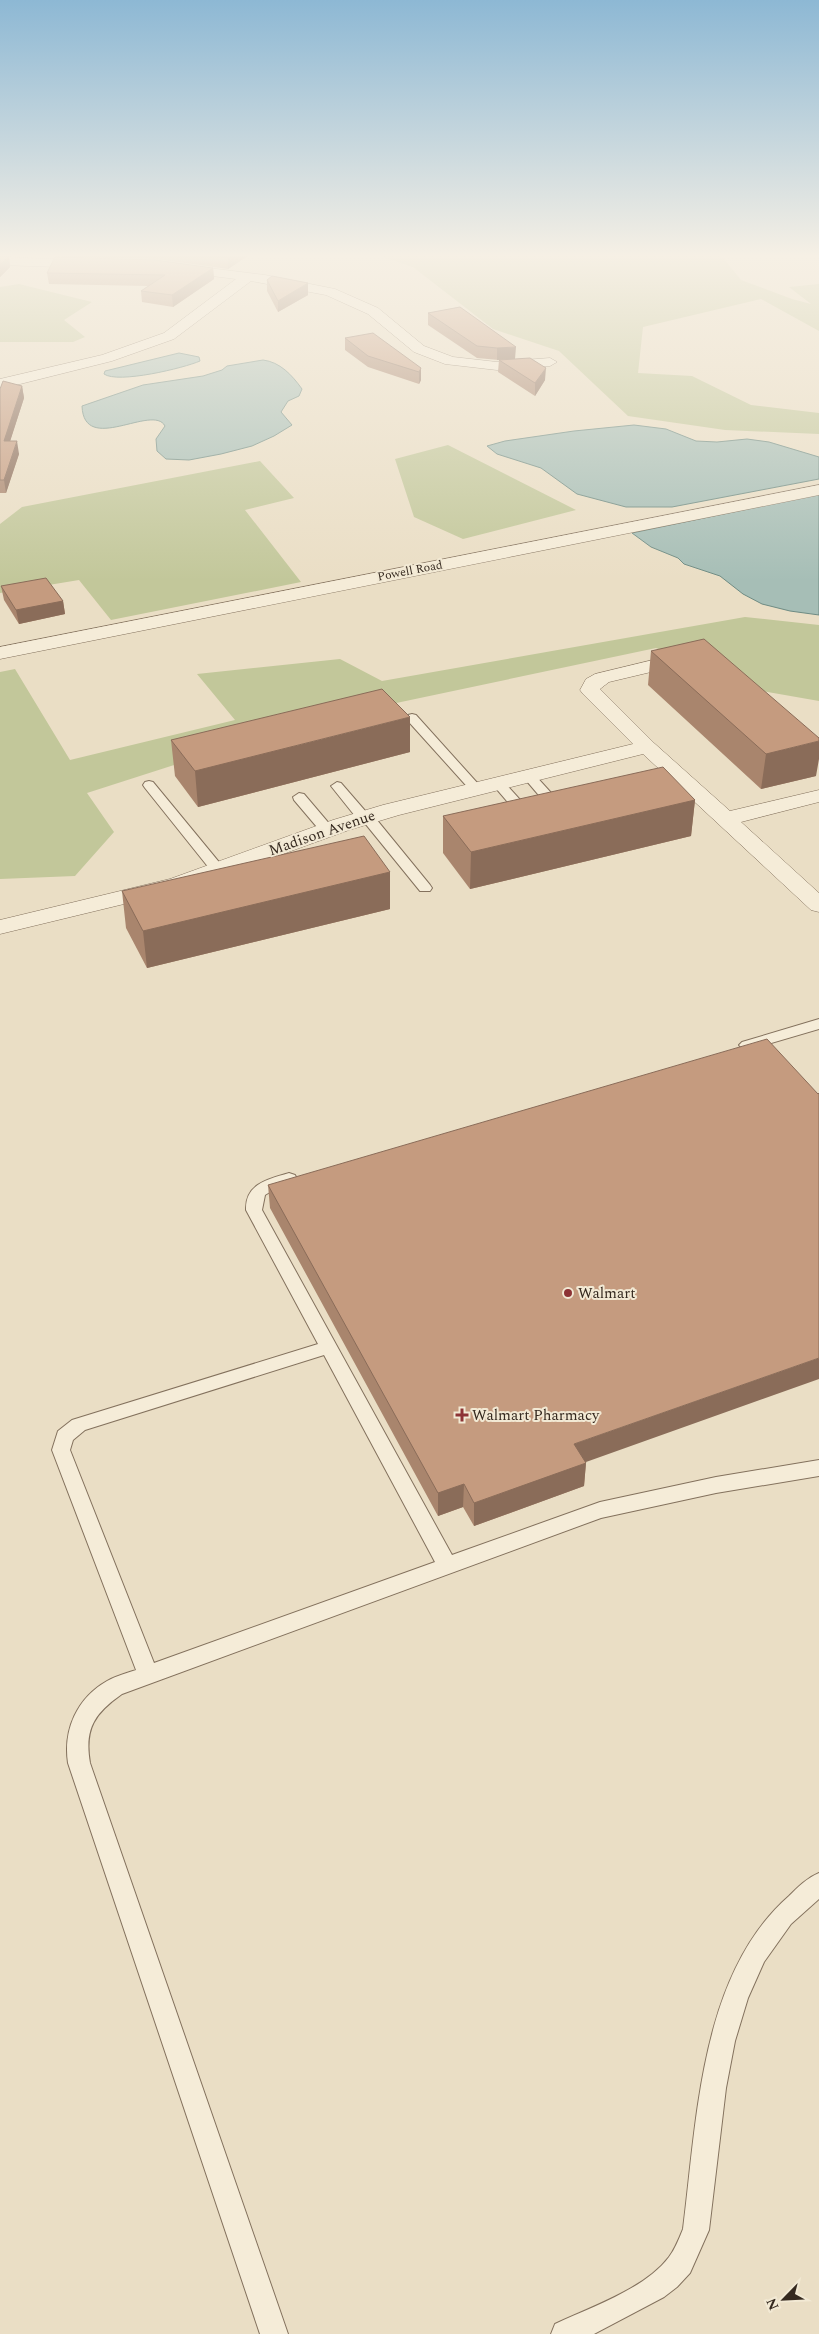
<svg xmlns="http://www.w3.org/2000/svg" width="819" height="2334" viewBox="0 0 819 2334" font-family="Spectral,serif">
<rect width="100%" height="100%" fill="#eadec5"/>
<path fill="#c2c79a" d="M374 254H720L741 280 792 299 811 304 789 287 819 284V331L761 299 643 327 638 373 692 376 751 405 819 413V434L725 430 628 416 559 351 493 329 413 267Z
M19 284 92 302 64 320 85 337 73 342H0V287Z
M448 445 576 510 463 539 414 517 395 459Z
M260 461 294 498 245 510 301 582 111 620 79 580 0 593V524L22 507Z
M745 617 819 625V701L750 689 656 648 311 721 87 793 114 832 75 876 0 879V672L15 669 70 760 235 720 197 674 340 659 382 681Z"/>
<path fill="#a6beb6" stroke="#6e8b83" d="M179 353 199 357 200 361C184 368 118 384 104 374L105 371Z
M263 360C280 362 292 375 302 389L299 396 288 401 281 412 292 425 274 436 252 446 221 454 189 460 166 459 157 451 156 439 165 426C153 403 84 456 82 406L143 385 203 376 222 370 227 366Z
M634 425 666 429 696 441 717 442 747 439 769 442 819 457V479L672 507H626L577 494 541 468 497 454 487 446 505 441 574 431Z
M819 494V615L790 611 762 604 743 594 720 576 684 564 678 558 651 547 632 533Z"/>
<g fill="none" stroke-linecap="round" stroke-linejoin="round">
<defs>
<path id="lane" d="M412 714 416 715 480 786 482 789 480 792H472L408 721 406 718 408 715Z
M529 772 533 773 564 807 565 810 564 813H554L525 779 523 776Z
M498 779 502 780 533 814 534 817 533 820H523L494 786 492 783Z
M149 781 153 782 223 867 225 870 223 873H213L145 788 143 785 145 782Z
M337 782 341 783 367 813 372 814 430 885 432 888 430 891H420L364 822 359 821 331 786Z
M299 793 304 794 332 827 334 830 332 833H322L294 800 293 797Z
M819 1019V1029L747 1050 742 1048 739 1045 742 1042Z
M289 1173 295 1175 297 1179 295 1183 275 1189 265 1195 262 1210 452 1555 600 1502 716 1477 819 1460V1476L716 1493 601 1518 122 1694C95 1713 84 1728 90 1763L288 2334H260L68 1763C63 1730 77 1698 107 1681 116 1676 127 1673 136 1670L52 1450 58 1431 72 1420 318 1344 246 1210C245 1184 268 1179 289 1173ZM324 1355 435 1562 154 1663 70 1450 73 1440 85 1430Z
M819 1873V1899L791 1924 764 1962 748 1998 735 2041 726 2088 709 2230 690 2273 677 2287 664 2297 594 2334H551L555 2324C591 2307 645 2289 669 2257 675 2249 679 2239 683 2229 697 2120 700 1974 789 1896 798 1887 807 1878 819 1873Z"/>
<path id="street" d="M0 257 89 260 96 264 89 268 0 265Z
M177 264 265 275 335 289 378 308 424 346 453 357 497 362 550 358 557 362 550 366 497 370 445 364 414 352 368 314 326 295 251 281 174 339 112 361 0 389V379L102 355 164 333 236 279 172 271 170 268Z
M819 485V495L0 659V647Z
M686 652 693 654 696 658 693 662 609 682 600 689 654 743 730 811 819 790V802L741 822 819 893V912L811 910 643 754 399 815 349 830 186 889 0 934V920L170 879 333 820 383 805 633 744 583 694 580 690 586 679 595 674Z"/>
</defs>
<use href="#lane" stroke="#83715d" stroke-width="2"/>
<use href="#street" stroke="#83715d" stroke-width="1"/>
<use href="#lane" fill="#f5ecd8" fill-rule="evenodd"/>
<use href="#street" fill="#f5ecd8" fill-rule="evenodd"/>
</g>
<path fill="#a9856d" d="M0 254H23L22 256H2H9L10 267 0 277Z
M62 254H249V255L228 269 156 259 62 257Z
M213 268 214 279 173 307 142 302 141 291 148 286 49 284 47 273Z
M267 280 308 295 278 312 267 291Z
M460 307 515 359 545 380 535 396 498 372 499 360 477 358 428 325V313Z
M345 338 421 368V380L419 384 368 367 345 350Z
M22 386 24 398 10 441 19 454 6 493H0V389Z
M1 586 63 601 65 614 19 624 4 600Z
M651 651 816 776 761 789 648 685Z
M171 740 410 752 198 807 175 776Z
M695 800 691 836 470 889 443 853V816Z
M390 872V909L147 968 126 928 122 891Z
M268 1185 586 1462 584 1486 474 1526 463 1507 438 1516 270 1208Z"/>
<path fill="#8a6c59" d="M233 254H249V255L228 269V258Z
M9 256 10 267 0 277V265Z
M213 268 214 279 173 307 172 295Z
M308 283V295L278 312V301Z
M516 347 515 359 497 360V348Z
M421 368V380L419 384V372Z
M546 368 545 380 535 396V383Z
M22 386 24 398 6 454 4 441Z
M17 441 19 454 6 493 4 480Z
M63 601 65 614 19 624 16 610Z
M410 717V752L198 807 195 771Z
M819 741V759L816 776 761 789 766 754Z
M695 800 691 836 470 889 471 852Z
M390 872V909L147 968 143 931Z
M819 1358V1379L572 1467 574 1444Z
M586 1463 584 1486 474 1526V1503Z
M464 1484 463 1507 438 1516V1493Z"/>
<path fill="#c59b7f" stroke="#8a6c59" d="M202 254H233L228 258Z
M0 256H9L0 265Z
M55 257 155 260 213 268 172 295 141 291 165 275 47 273Z
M272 276 308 283 278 301 267 280Z
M460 307 516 347 497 348 477 346 428 313Z
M373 333 421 368 419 372 368 356 345 338Z
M530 358 546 368 535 383 499 360Z
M3 381 22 386 4 441H17L4 480H0V389Z
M46 578 63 601 16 610 1 586Z
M704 639 819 738V741L766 754 651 651Z
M382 689 410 717 195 771 171 740Z
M663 767 695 800 471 852 443 816Z
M364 836 390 872 143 931 122 891Z
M767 1039 818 1094 819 1093V1358L574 1444 586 1463 474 1503 464 1484 438 1493 268 1185Z"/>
<linearGradient id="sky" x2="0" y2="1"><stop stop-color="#8db8d4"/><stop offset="0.44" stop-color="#f6f0e5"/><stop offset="1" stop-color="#f6f0e5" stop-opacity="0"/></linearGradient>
<rect width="819" height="581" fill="url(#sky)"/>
<g fill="#8d3335" stroke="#f2e9d4" stroke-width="2">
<circle cx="568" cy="1293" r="5"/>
<path d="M459.5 1407.5h5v5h5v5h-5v5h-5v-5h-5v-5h5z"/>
</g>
<g text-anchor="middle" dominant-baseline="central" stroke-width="4" stroke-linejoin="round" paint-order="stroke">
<g font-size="12" fill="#35291f" stroke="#f2e9d4">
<text transform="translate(410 571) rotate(-11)">Powell Road</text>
</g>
<g font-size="15" fill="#35291f" stroke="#f2e9d4">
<text transform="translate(322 833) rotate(-19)">Madison Avenue</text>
</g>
<g font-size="15" fill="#35291f" stroke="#f2e9d4" text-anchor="start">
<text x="578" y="1293">Walmart</text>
<text x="472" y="1415">Walmart Pharmacy</text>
</g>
</g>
<g transform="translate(784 2299) rotate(246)" stroke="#f2e9d4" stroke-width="4" paint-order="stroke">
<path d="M0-4L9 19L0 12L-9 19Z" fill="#35291f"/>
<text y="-8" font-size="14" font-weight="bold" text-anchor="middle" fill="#35291f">N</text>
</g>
</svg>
